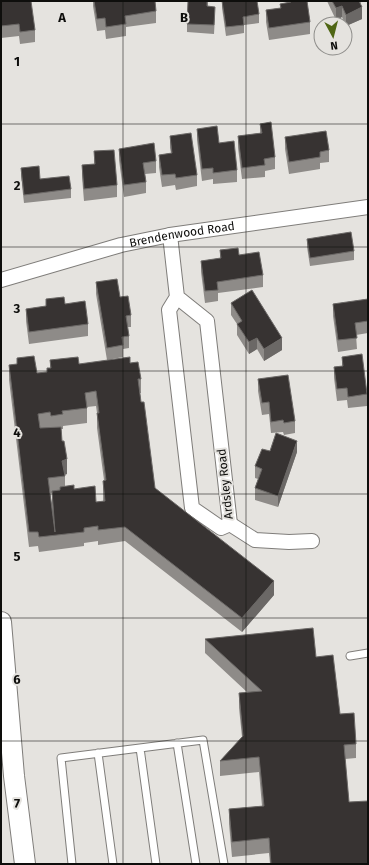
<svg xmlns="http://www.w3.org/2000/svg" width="369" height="865" viewBox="0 0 369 865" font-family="'Fira Sans',sans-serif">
<rect width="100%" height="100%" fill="#e5e3df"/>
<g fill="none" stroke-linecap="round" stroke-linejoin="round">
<defs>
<path id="lane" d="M350 656 368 653
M177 743 196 864
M140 748 156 864
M98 753 113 864
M72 864 61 758 203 740 224 864"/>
<g id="street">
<path d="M170 235 177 297 169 310 192 508 221 528 230 524 207 321 177 297"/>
<path id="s1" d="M1 280 121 245 170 235 368 207"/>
<path d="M230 524 255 540 289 542 312 541"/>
</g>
<path id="secondary" d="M1 622 14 776 25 864"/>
</defs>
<use href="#lane" stroke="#7f7d7a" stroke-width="9"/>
<use href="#street" stroke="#7f7d7a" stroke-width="16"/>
<use href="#secondary" stroke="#7f7d7a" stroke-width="22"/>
<use href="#lane" stroke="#fff" stroke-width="7"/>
<use href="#street" stroke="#fff" stroke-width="14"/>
<use href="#secondary" stroke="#fff" stroke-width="20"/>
</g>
<path fill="#8e8b88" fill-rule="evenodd" d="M1 1 35 30V42L20 44 19 36 1 38Z
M93 1H155L156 11V23L126 27V36L106 39 105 30 97 31 93 6Z
M208 1V7L215 15 214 34 187 32V24Z
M222 1 259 14V23L244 25V33L226 36 222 8Z
M289 1H307L310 22V34L269 40 266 22V10L280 8V4L289 2Z
M327 1H363L360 3 362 19 346 26 342 17 336 20Z
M260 124 275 157V169L265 171V177L242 179 238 148V136L260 133Z
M197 129 219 143 237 170V182L213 184V179L202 181 197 140Z
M170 136 197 175V186L176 190 175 185 162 187 159 167V155L171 153 170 148Z
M285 137 329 150V162L320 163V169L289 174 285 149Z
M119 149 156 161V173L145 174 146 182V193L124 197 119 160Z
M94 151 117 185V197L84 201 82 177V165L94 164Z
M21 168 40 179 71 189V198L24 203 21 177Z
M307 239 354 251V260L310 266 307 247Z
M220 250 239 255 263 275V287L218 293V301L205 303 201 272V261L220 258Z
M96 282 120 297 131 315V327H127L129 336V348L123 349V357L107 360 96 294Z
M46 299 65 304 88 324V336L29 344 26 321V309L46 306Z
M368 299V333L356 335 357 349 338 352 333 316V304Z
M231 303 282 350 264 361 257 349 249 354 237 335V324L231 315Z
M342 357 367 394V406L348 408 347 400 337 401 334 378V367L342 366Z
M17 358 37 373 47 372V368H50V360L79 364 130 363 141 379V393H140L141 402 155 488 274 595 242 632 125 541 98 545V541L84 543V546L39 552 38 546 29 547 9 380V365L17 364ZM96 406 97 413V428L104 480 103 481V501L96 502 74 489 65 486V475L67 474 62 441 61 429H63V426L87 423V407ZM50 493H52V505Z
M258 379 295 421V433L284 435 283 432 271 433 269 414 262 415 258 391Z
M270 451 297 452 278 507 255 500V488L258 479 255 478V466Z
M205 639 316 657 340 714 356 744V758L345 759 349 802 368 864H270L269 853 232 857 229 824V809L262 806 259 772 220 776V761L242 737 239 708V693H248L205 653Z"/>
<path fill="#6b6866" d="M342 6V17L336 20V8Z
M362 7V19L346 26V15Z
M257 338V349L249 354V342Z
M282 338V350L264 361V349Z
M297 441V452L278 507V496Z
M67 459V474L62 475V461Z
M274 581V595L242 632V618Z"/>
<path fill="#373332" stroke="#6b6866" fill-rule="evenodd" d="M1 1H31L35 30 20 32 19 24 1 26Z
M94 1H155L156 11 125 16 126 24 106 27 105 18 97 19Z
M188 1H207V6L215 7 214 25 187 24Z
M222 1H257L259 14 243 17 244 25 226 27Z
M291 1H307L310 22 269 28 266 10 281 8 280 4 291 2Z
M332 1H359L362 7 346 15 342 6 336 8Z
M271 122 275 157 264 159 265 165 242 168 238 136 262 133 260 124Z
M217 126 219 143 234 141 237 170 213 173V168L202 169 197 129Z
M326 131 329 150 320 152V157L289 162 285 137Z
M191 133 197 175 176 178 175 174 162 175 159 155 172 153 170 136Z
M154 143 156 161 143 163 146 182 124 185 119 149Z
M114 150 117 185 84 189 82 165 95 164 94 151Z
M39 166 40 179 69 176 71 189 24 195 21 168Z
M351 232 354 251 310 258 307 239Z
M238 248 239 255 259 252 263 275 217 282 218 290 205 291 201 261 221 258 220 250Z
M117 279 120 297 128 296 131 315 126 316 129 336 122 337 123 345 107 348 96 282Z
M252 290 282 338 264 349 257 338 249 342 237 324 242 321 231 303Z
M64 297 65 304 85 301 88 324 29 332 26 309 46 306V299Z
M368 299V321L355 323 357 338 338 340 333 304Z
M362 354 367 394 348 397 347 388 337 389 334 367 343 366 342 357Z
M34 356 37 373 47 372V368H51L50 360 78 357 79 364 130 357V363L138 362 141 379H138L141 402H144L155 488 274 581 242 618 125 527 98 530V526L84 528V532L39 537 38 532H29L9 365 17 364V358ZM96 391 99 413H97L106 480 103 481 105 501 96 502 95 486 74 489V485L60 487V490L52 491 55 532 48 478 65 476 62 461 67 459 64 441H62L61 427 40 428 38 414 50 412 51 416 63 414 62 411 87 408 85 393Z
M288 375 295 421 284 423 283 420 271 422 269 402 262 403 258 379Z
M276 433 297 441 278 496 255 488 262 469 255 466 262 449 270 451Z
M313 628 316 657 333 655 340 714 354 713 356 744 344 745 349 802 368 801V864H271L269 838 232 842 229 809 264 806 259 757 220 761 243 736 239 693 262 691 205 639Z"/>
<path fill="none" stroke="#0e0e0c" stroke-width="1" stroke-opacity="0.55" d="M123 1V864M246 1V864M1 124H368M1 247H368M1 371H368M1 494H368M1 618H368M1 741H368"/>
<g text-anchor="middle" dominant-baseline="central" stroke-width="4" stroke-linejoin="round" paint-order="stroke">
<g font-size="12" fill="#0e0e0c" stroke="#e5e3df">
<text stroke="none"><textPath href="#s1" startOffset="187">Brendenwood Road</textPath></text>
<text transform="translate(225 484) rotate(-96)">Ardsley Road</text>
</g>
</g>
<g font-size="13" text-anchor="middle" font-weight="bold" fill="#0e0e0c" stroke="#e5e3df" stroke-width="4" stroke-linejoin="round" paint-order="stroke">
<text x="62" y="22">A</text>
<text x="184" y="22">B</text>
<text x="17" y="66">1</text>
<text x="17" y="190">2</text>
<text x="17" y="313">3</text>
<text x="17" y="437">4</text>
<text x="17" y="561">5</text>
<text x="17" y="684">6</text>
<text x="17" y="808">7</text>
</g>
<rect width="369" height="865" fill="none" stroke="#0e0e0c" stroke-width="4"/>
<g transform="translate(333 36) rotate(173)"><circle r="19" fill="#e5e3df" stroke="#8f8e8b"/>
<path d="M0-3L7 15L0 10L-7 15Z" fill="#4f6614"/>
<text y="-6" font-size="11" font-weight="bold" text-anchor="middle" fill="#0e0e0c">N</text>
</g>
</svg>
